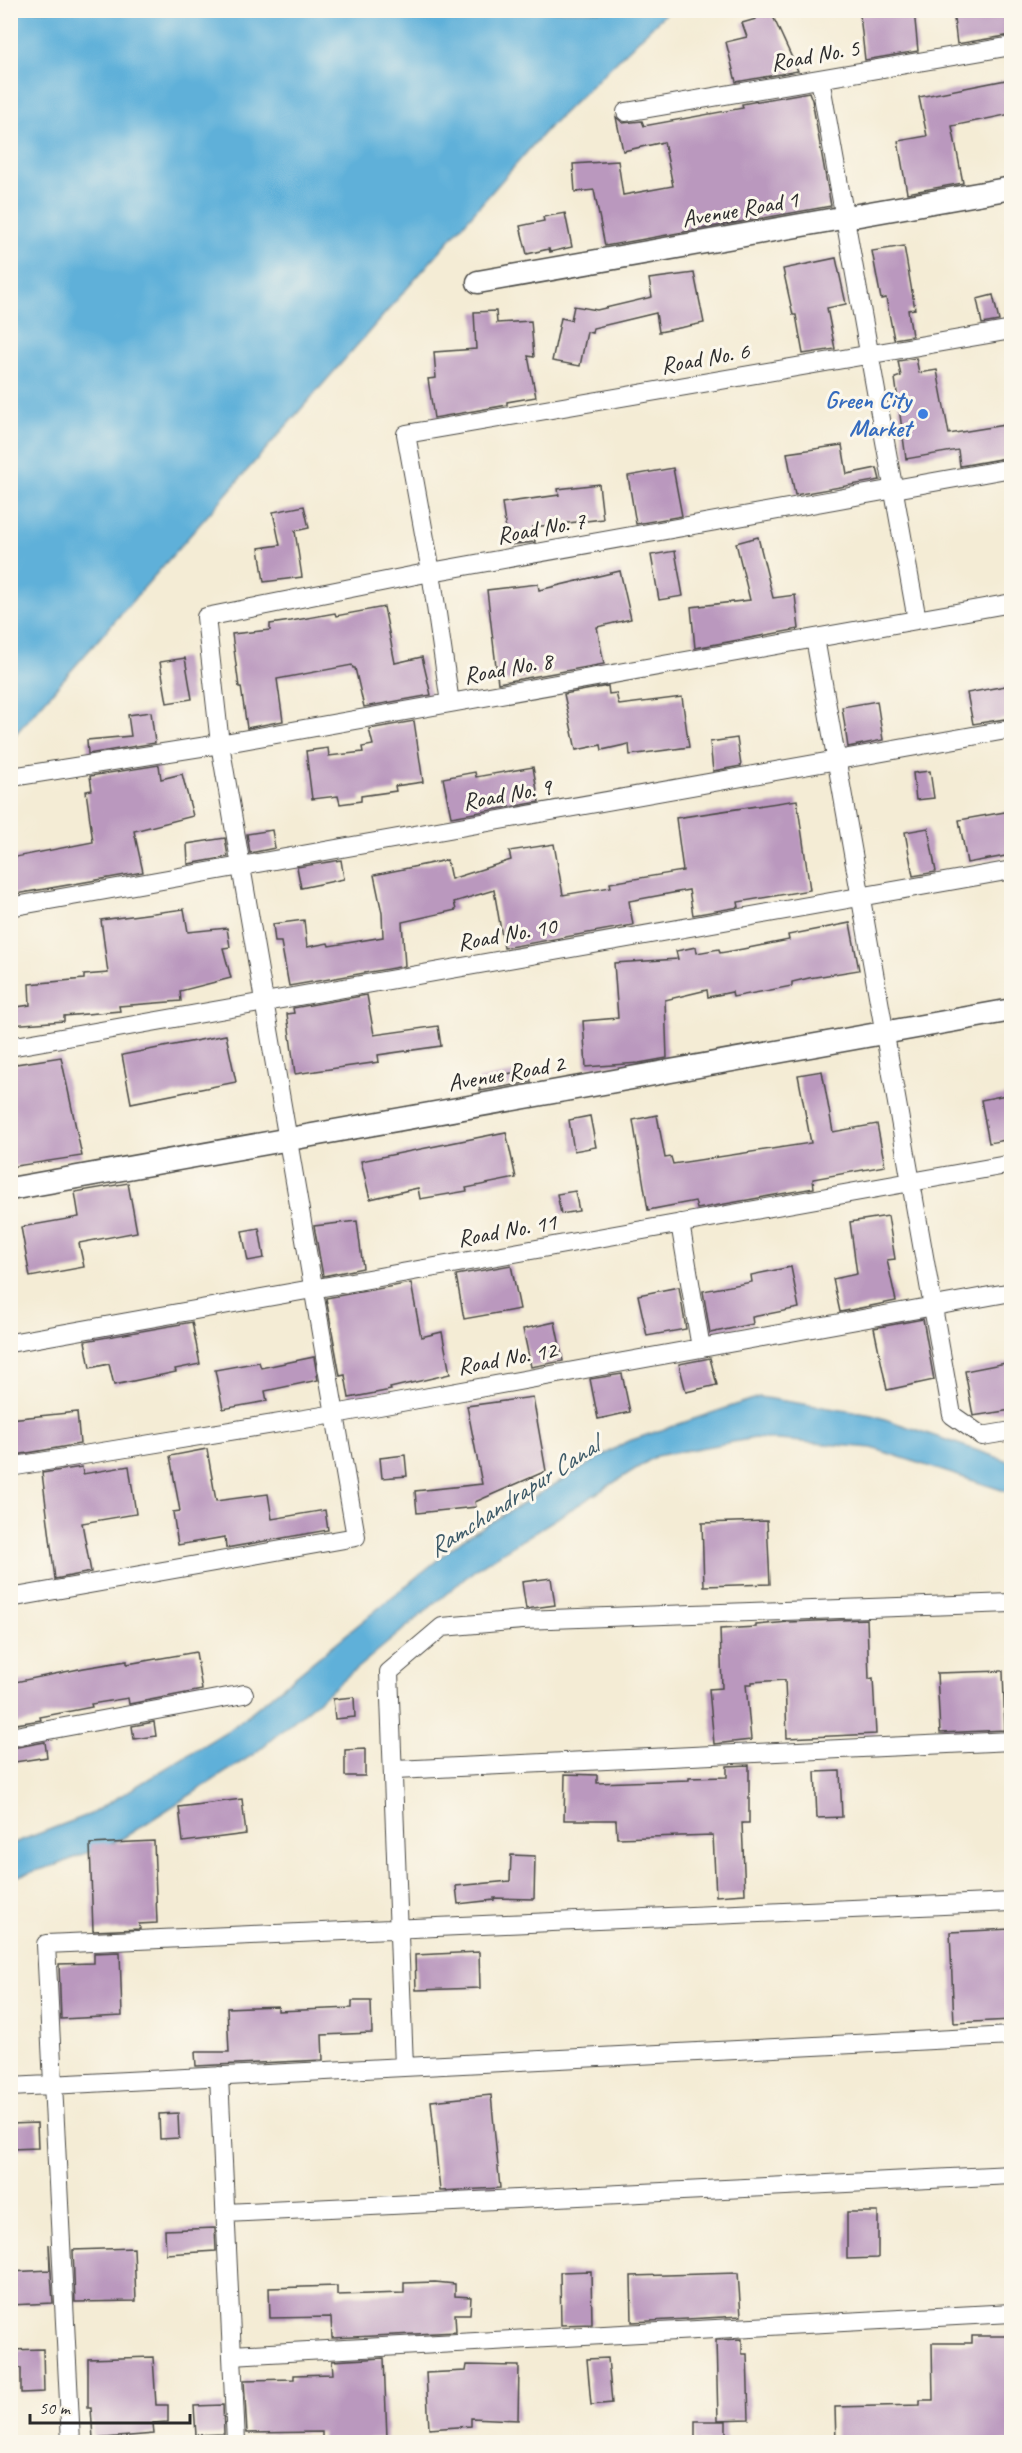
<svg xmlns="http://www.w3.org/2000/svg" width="1022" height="2453" viewBox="0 0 1022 2453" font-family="Caveat,sans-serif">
<rect width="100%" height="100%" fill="#fbf7ec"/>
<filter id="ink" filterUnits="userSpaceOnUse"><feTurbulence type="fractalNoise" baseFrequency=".0167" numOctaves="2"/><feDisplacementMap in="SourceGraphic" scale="12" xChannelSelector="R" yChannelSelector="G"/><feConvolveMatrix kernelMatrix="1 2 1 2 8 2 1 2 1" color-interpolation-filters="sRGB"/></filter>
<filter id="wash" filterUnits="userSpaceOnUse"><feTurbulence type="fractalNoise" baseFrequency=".008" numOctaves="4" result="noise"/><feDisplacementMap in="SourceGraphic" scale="24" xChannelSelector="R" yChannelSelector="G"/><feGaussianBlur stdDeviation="1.35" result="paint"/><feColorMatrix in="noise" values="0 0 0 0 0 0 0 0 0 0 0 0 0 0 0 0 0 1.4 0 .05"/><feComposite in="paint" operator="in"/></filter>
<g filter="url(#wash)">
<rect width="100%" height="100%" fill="#f4ecd5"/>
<path fill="#5eb0d9" stroke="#446e82" stroke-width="1.5" d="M11 10 668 11 548 128 11 739Z
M759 1397 873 1415 1011 1462V1493L872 1448 755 1438 656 1456 476 1569 254 1754 120 1840 56 1865 11 1878V1844L91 1814 232 1728 463 1539 626 1442Z"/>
<g id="blocks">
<path fill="#ba98be" d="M753 10H770L798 71 736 82 726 42 747 37 742 23 756 19Z
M914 10 918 51 865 60 860 15Z
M953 10H1011V35L957 44Z
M1011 79V114L952 126 963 183 907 193 898 141 927 136 919 97Z
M809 92 812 100 831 206 605 246 594 190 575 192 573 164 618 161 623 195 673 186 664 142 623 151 616 117 623 123 642 121 644 126 743 108 742 104Z
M565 213 572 247 550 252 549 249 527 254 520 226 544 221 543 217Z
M904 246 915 309 908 310 912 336 894 339 886 298 881 299 872 251Z
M836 258 846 304 827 308 835 349 803 354 796 315H793L783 269Z
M694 273 704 323 659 332 656 313 593 328 592 333 587 332 580 366 552 361 561 318 571 320 574 306 597 310 652 297 649 279Z
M993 295 999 321 982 324 977 299Z
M496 311 497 323 531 321 534 357 528 356 536 397 507 402V405L434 418 428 379 436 378 434 352 476 349 474 312Z
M916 358 919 373 937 370 949 434 1011 424V457L960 466 958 450 906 459 895 378 901 376 898 361Z
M842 445 847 474 877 468 880 480 795 495 787 453Z
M673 468 682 516 636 524 628 476Z
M599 484 603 519 533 527 535 542 508 545 502 503 559 495 558 489Z
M304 506 309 528 295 531 302 577 264 582 259 548 280 545 273 512Z
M758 537 773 598 795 595 799 629 695 648 691 607 750 600 736 543Z
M675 551 683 596 659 600 651 555Z
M620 571 631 619 597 627 604 664 498 683 487 590 538 584 539 590Z
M384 607 395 663 422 657 431 695 364 707 355 668H353L352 665 277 679 283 721 247 728 241 687H239L232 634 270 630V624L291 621 335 613 336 616Z
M185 658 192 699 167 703 160 662Z
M1011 685V718L973 724 967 693Z
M608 686 609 694 616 693 619 705 682 697 689 747 630 755 629 744 602 750 601 745 576 750 564 694Z
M877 701 883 740 848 747 842 707Z
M151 712 155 743 88 754 87 740 131 736 128 715Z
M414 721 423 782 395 786 396 791 361 796V801L340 804 338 796 312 799 306 751 328 748 329 756 363 752 362 747 373 745 369 729Z
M737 738 741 766 713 771 710 742Z
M159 765 161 779 182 774 193 816 134 831 143 872 10 895V858L93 842 86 791 92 790 90 776Z
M533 767 539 802 451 817 443 778 475 772 476 777Z
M930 771 934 798 916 800 913 773Z
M797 800 810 890 738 902 739 907 693 915 689 890 629 901 633 925 504 948 494 890 454 902 456 910 402 922 405 966 289 986 281 942H275L273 924 304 920 307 947 328 943 329 946 383 937 382 913 374 875 447 860 451 879 511 860 509 851 554 844 563 895 611 887 610 883 683 871 676 818Z
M1011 811V855L967 863 959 820Z
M928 828 936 872 913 876 905 832Z
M272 830 275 848 250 853 247 834Z
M225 838 228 857 188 864 187 844Z
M341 860 344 879 301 888 297 867Z
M184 909 188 932 227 928 230 947 223 948 231 978 180 991 181 1001 119 1006 120 1011 64 1016V1021L10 1025V1008L30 1005 29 984 84 979V975L108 973 101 920Z
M850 923 859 970 809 978 792 982V986L733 997 732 992 708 997 707 990 665 1000 667 1058 639 1063 586 1067 583 1021 618 1018 614 963 678 959 676 951 696 947 697 953 719 949 720 953 743 949 789 940 788 935Z
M367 995 374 1035 438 1026 441 1046 378 1055 379 1062 295 1074 287 1014 294 1013 293 1008Z
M226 1035 236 1082 131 1103 122 1055Z
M61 1057 82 1156 10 1167V1065Z
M529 1070 531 1082 480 1091 478 1079Z
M822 1071 833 1132 877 1124 885 1166 813 1179 814 1188 697 1209 695 1201 648 1210 633 1120 657 1115 665 1158 671 1157 673 1164 811 1143 798 1075Z
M1011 1094V1139L989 1143 981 1100Z
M590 1116 596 1147 574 1151 569 1120Z
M506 1132 516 1178 466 1188 467 1191 420 1199 418 1188 370 1199 361 1161Z
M128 1183 137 1232 79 1243 84 1267 30 1277 21 1227 79 1217 75 1192Z
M575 1191 579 1211 561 1214 557 1194Z
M888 1216 895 1259 887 1260 896 1301 840 1312 833 1279 857 1274 850 1222Z
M357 1221 363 1268 323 1276 314 1226Z
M259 1228 264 1258 248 1261 242 1231Z
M511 1265 520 1309 464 1319 456 1275Z
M791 1267 799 1308 752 1317 753 1324 710 1333 703 1291 752 1282 751 1275Z
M411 1283 421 1337 442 1332 450 1374 390 1388 391 1390 349 1398 345 1375 340 1376 326 1298Z
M679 1287 686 1329 647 1336 638 1295Z
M923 1319 934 1380 887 1390 874 1328Z
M192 1322 200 1364 175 1369 176 1372 114 1385 109 1364 90 1368 85 1341Z
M555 1322 563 1361 531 1367 523 1329Z
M314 1357 318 1380 265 1391 267 1401 223 1409 215 1370 259 1362 261 1368Z
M710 1358 717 1385 686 1392 679 1364Z
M1011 1362V1410L973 1416 965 1371Z
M622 1374 630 1412 598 1419 590 1379Z
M533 1397 546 1471 475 1502 476 1507 417 1513 415 1491 482 1484 467 1406Z
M77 1412 80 1444 10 1456V1419Z
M207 1449 216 1501 268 1494 272 1519 325 1510 328 1530 226 1548 225 1537 178 1545 173 1512 180 1511 170 1456Z
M405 1455 407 1476 382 1478 380 1458Z
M129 1466 136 1514 82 1523 91 1572 55 1579 42 1473 82 1467 83 1474Z
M767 1521 770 1584 704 1586 702 1523Z
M551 1578 555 1605 526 1609 522 1582Z
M867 1619 869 1679 873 1678 876 1734 787 1738 785 1680 752 1682V1684H746L751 1740 714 1744 709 1689 722 1688 720 1629 756 1627V1625L789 1622Z
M196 1652 202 1690 129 1704 128 1698 91 1704 92 1707 40 1717 41 1720 10 1725V1683L84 1668 127 1661V1664Z
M1003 1671 1005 1730 940 1733 937 1673Z
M354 1697 355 1717 335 1719 333 1699Z
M154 1722 156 1736 134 1739 132 1726Z
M45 1742 47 1757 15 1762 12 1748Z
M365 1749V1776H345V1750Z
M749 1765V1823H742L745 1894 716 1896 713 1835 617 1838 616 1820H564L565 1774 597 1775V1783L689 1780V1778L727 1777V1766Z
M840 1771 842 1817 817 1818 815 1772Z
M242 1799 246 1834 183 1842 179 1807Z
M154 1841 157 1923 139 1924 140 1929 93 1931 90 1844Z
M511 1855 535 1856 534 1899 494 1898V1900L458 1904 456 1886 510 1881Z
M1011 1929V2020L954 2023 950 1932Z
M120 1952 122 2016 61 2019 59 1964 94 1963V1953Z
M479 1952 480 1988 416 1990 415 1955Z
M352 2001H371L372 2033 322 2035 323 2060 196 2066 195 2052H229L227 2008 278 2006V2011L352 2008Z
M491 2095 500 2188 440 2191 431 2101Z
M178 2113 179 2138 160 2139 159 2114Z
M37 2123 38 2148 10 2149V2124Z
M847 2212H878V2258L847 2259Z
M215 2228 216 2251 166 2254 165 2230Z
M49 2244 53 2303 10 2305V2272L50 2270Z
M134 2248 136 2301 75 2302 73 2250Z
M591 2271 592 2324 561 2325 560 2272Z
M738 2273 741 2316 632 2322 631 2276Z
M435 2282 455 2284V2296L471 2297 470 2314H455L456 2332 332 2338 331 2317 270 2318 269 2288 337 2286V2295L404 2293V2283Z
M972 2336H1011V2442H836L835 2407 920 2405V2400H933L932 2343H972Z
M742 2339V2354H747L749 2419 718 2420 716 2340Z
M43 2349 44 2392 21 2393V2368H10V2350Z
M153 2357 156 2405H168V2422L153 2423 154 2434 93 2439 91 2408H88V2359Z
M384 2358 387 2438 322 2440V2432L247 2433 244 2380 294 2379V2375L333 2374 332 2361Z
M608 2358 612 2403 591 2405 587 2359Z
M467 2365 519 2366 518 2420 471 2418V2426L429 2429 426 2373 466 2371Z
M223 2405 224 2434 196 2435 194 2406Z
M695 2421H726V2442H695Z"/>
</g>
</g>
<g filter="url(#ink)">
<use href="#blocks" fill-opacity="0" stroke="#494844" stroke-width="1.5"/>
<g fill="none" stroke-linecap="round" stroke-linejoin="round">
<defs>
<path id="minor" d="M820 79 917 620
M626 112 1012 46
M815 638 952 1415 982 1436 1012 1431
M450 703 431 572 406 434 1012 330
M12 777 220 744 1012 603
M10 907 1012 729
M10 1047 1012 870
M680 1223 701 1348
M10 1343 1012 1164
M10 1467 335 1414 1012 1292
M10 1598 356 1537 220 744 206 617 431 572 1012 468
M10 1737 244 1694
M395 1770 1012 1741
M404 2067 389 1672 442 1627 522 1620 1012 1603
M219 2076 236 2442
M10 2087 1012 2036
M225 2213 1012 2175
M232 2355 1012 2313
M71 2442 46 1944 1012 1902"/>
<path id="tertiary" d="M478 282 1012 188
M10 1189 1012 1010"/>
</defs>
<use href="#minor" stroke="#494844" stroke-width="20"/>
<use href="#tertiary" stroke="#494844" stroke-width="25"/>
<use href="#minor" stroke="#fff" stroke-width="18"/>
<use href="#tertiary" stroke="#fff" stroke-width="22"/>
</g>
</g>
<circle fill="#3f7fe0" stroke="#fbf7ec" stroke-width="2" cx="923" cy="414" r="6"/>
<g text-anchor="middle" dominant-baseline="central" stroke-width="6" stroke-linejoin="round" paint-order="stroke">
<g font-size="24" fill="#2b2b2b" stroke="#fbf7ec">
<text transform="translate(815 55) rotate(-10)">Road No. 5</text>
<text transform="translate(740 209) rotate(-10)">Avenue Road 1</text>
<text transform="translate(705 358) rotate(-10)">Road No. 6</text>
<text transform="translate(541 528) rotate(-10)">Road No. 7</text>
<text transform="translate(508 668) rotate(-10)">Road No. 8</text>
<text transform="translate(507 794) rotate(-10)">Road No. 9</text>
<text transform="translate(507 934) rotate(-10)">Road No. 10</text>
<text transform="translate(506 1073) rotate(-10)">Avenue Road 2</text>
<text transform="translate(507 1230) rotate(-10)">Road No. 11</text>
<text transform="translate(507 1358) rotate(-10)">Road No. 12</text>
</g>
<g font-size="24" font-weight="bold" fill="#366cbe" stroke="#fbf7ec" text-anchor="end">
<text x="911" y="400">Green City<tspan x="911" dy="28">Market</tspan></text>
</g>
<g font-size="26" font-style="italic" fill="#3d5a68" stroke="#fbf7ec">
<text transform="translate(513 1497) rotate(-33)">Ramchandrapur Canal</text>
</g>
</g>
<rect width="1022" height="2453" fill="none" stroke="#fbf7ec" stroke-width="36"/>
<path d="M30 2414v9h160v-9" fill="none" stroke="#2b2b2b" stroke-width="3"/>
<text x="39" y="2414" font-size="18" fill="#2b2b2b" stroke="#fbf7ec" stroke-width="4.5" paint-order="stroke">50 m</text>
</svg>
